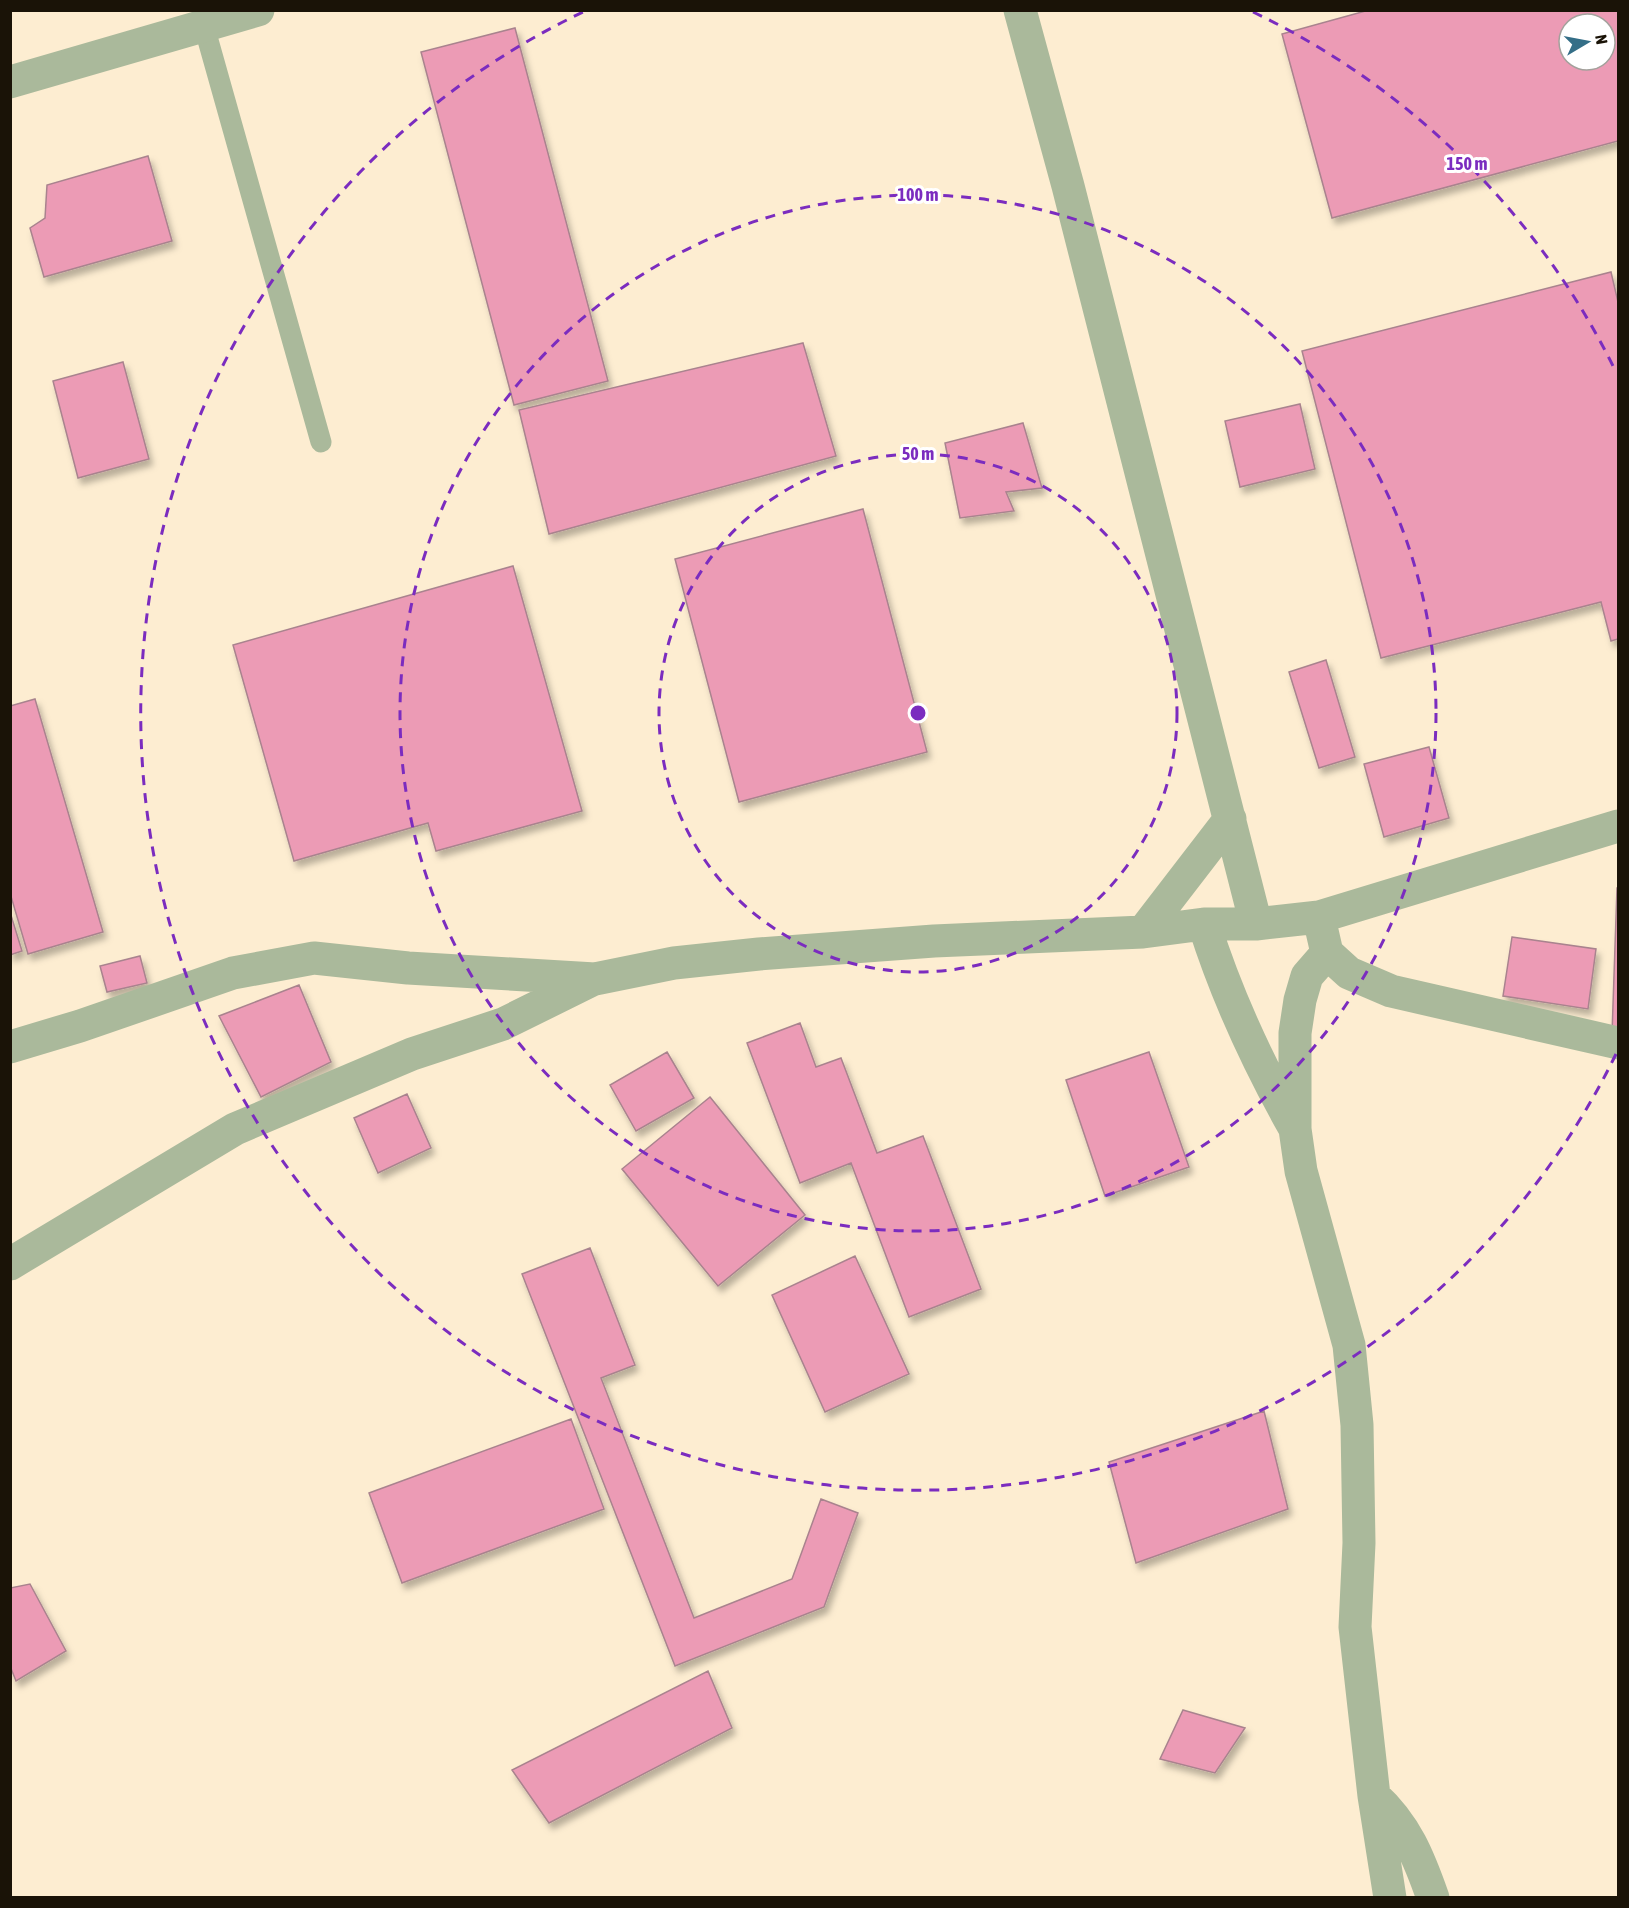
<svg xmlns="http://www.w3.org/2000/svg" width="1629" height="1908" viewBox="0 0 1629 1908" font-family="'Asap Condensed',sans-serif">
<defs>
<filter id="shadow"><feDropShadow dx="3.5" dy="6" stdDeviation="3" flood-color="#0004"/></filter>
</defs>
<rect width="100%" height="100%" fill="#fdedd1"/>
<path fill="#ec9bb5" stroke="#a9838e" stroke-width="1.5" fill-rule="evenodd" filter="url(#shadow)" d="M1369 10H1618V141L1332 218 1282 34ZM1569 24H1605V60H1569Z
M515 28 608 381 514 405 421 52Z
M148 156 172 241 44 277 30 228 45 218 47 185Z
M1611 272 1618 302V639L1611 641 1601 602 1381 658 1302 351Z
M803 343 836 456 549 534 519 410Z
M123 362 149 459 78 478 53 381Z
M1300 404 1315 469 1240 487 1225 421Z
M1023 423 1042 488 1006 492 1014 511 960 518 945 443Z
M863 509 927 752 739 802 675 559Z
M513 566 582 811 436 851 428 823 294 861 233 645Z
M1326 660 1355 757 1319 768 1289 672Z
M35 699 103 932 28 954 10 893V706Z
M1429 747 1449 818 1384 837 1364 764Z
M1617 888H1618V1034H1612Z
M10 912 22 951 10 955Z
M1512 937 1596 949 1588 1009 1503 996Z
M140 956 147 983 107 992 100 966Z
M299 985 331 1062 261 1097 219 1016Z
M800 1023 816 1067 841 1058 877 1153 923 1136 981 1289 909 1317 851 1163 800 1183 747 1043Z
M667 1052 694 1098 636 1131 610 1085Z
M1149 1052 1189 1167 1105 1196 1066 1080Z
M407 1094 431 1148 378 1173 354 1118Z
M710 1097 805 1215 718 1286 622 1169Z
M590 1248 635 1365 601 1378 694 1618 792 1579 821 1499 858 1513 824 1607 675 1666 522 1274Z
M855 1256 909 1374 825 1412 772 1295Z
M1264 1411 1288 1509 1136 1563 1109 1462Z
M571 1419 604 1509 402 1583 369 1493Z
M30 1584 66 1651 16 1681 10 1666V1588Z
M708 1671 732 1728 549 1823 512 1770Z
M1183 1710 1245 1728 1215 1773 1160 1759Z"/>
<g fill="none" stroke-linecap="round" stroke-linejoin="round">
<path stroke="#aab99b" stroke-width="21" d="M204 26 321 442"/>
<path stroke="#aab99b" stroke-width="33" d="M1020 10 1068 186 1256 924
M10 82 258 10
M1204 924C1226 994 1258 1063 1294 1127
M1322 931 1327 953 1349 973 1391 991 1618 1043
M1143 932 1230 819
M1327 953 1307 976 1300 1000 1295 1033V1129L1301 1171 1349 1345 1357 1425 1359 1543 1355 1627 1374 1796 1390 1898
M10 1047 80 1026 233 973 314 958 408 968 595 979 674 963 759 954 934 941 1143 932 1204 924H1256L1319 917 1618 826
M10 1264 235 1129 412 1054 503 1024 592 980
M1374 1796C1406 1825 1419 1858 1433 1898"/>
</g>
<g fill="none" stroke="#7b2cbf" stroke-width="3" stroke-dasharray="10 8">
<circle cx="918" cy="713" r="259"/>
<circle cx="918" cy="713" r="518"/>
<path d="M1616 1054A777 777 0 1 1 583 12M1253 12A777 777 0 0 1 1616 372"/>
</g>
<circle cx="918" cy="713" r="9" fill="#7b2cbf" stroke="#fff" stroke-width="3"/>
<g font-size="18" text-anchor="middle" font-weight="bold" fill="#7b2cbf" stroke="#fff" stroke-width="6" stroke-linejoin="round" paint-order="stroke">
<text x="1467" y="170">150 m</text>
<text x="918" y="201">100 m</text>
<text x="918" y="460">50 m</text>
</g>
<rect width="1629" height="1908" fill="none" stroke="#1a1307" stroke-width="24"/>
<g transform="translate(1587 42) rotate(80)"><circle r="28" fill="#ffffff" stroke="#a3a19c" stroke-width="1.5"/>
<path d="M0-4.5L10 22L0 15L-10 22Z" fill="#346e87"/>
<text y="-9" font-size="16" font-weight="bold" text-anchor="middle" fill="#1a1307">N</text>
</g>
</svg>
